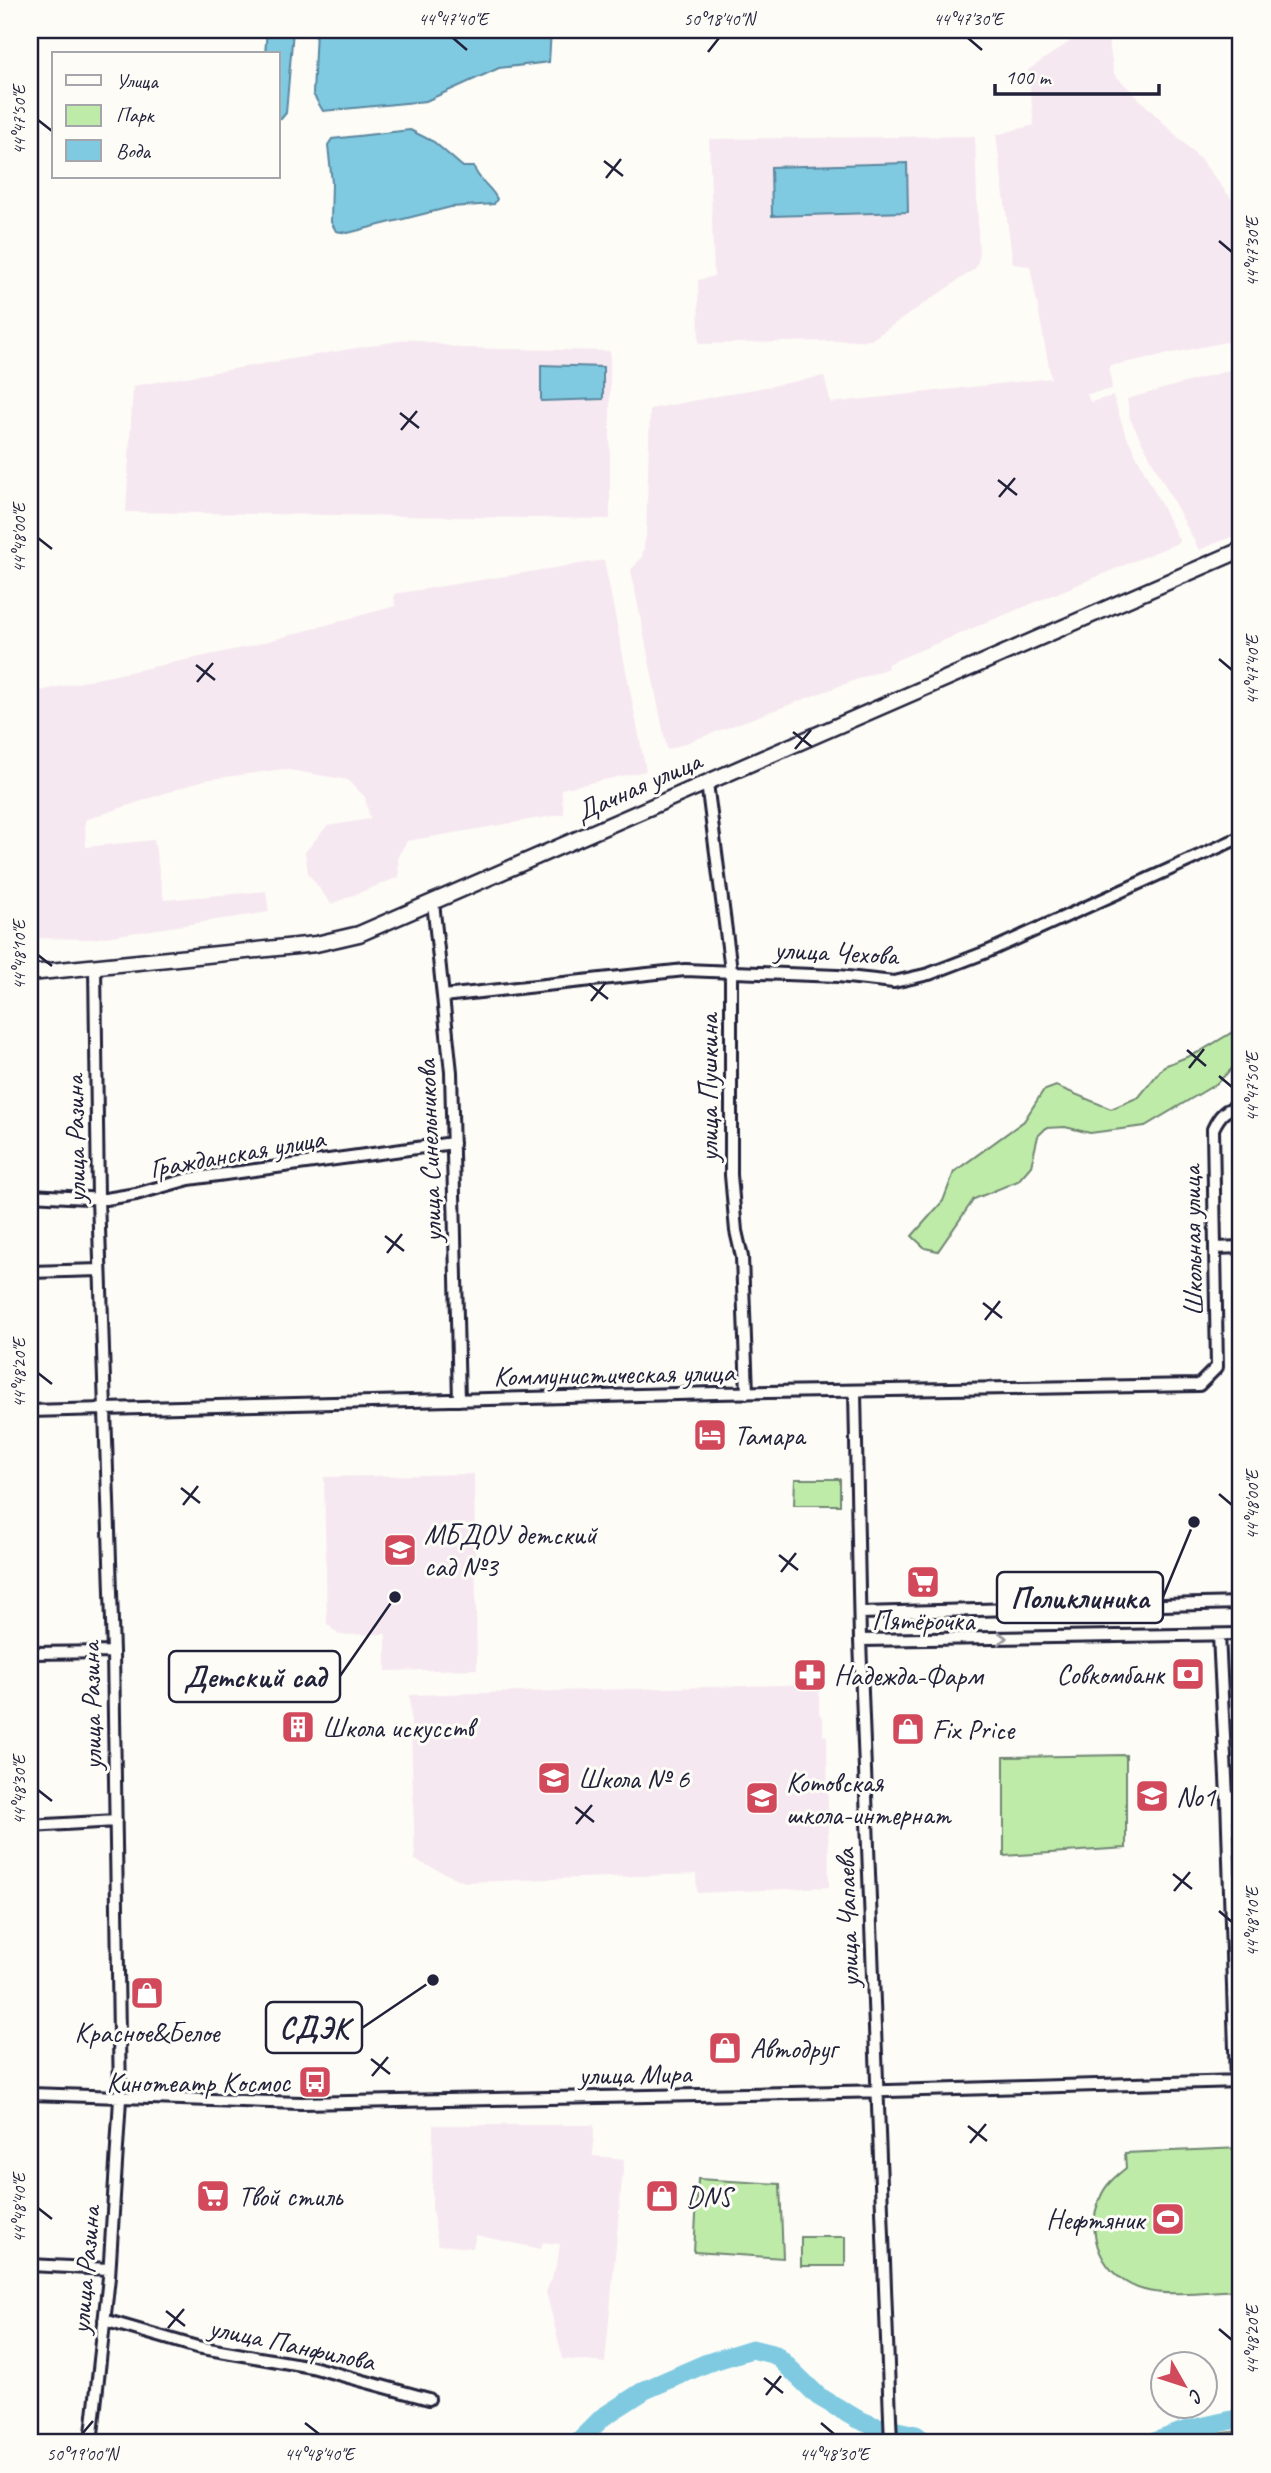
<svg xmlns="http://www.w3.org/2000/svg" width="1271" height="2473" viewBox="0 0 1271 2473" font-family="Caveat,sans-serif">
<rect width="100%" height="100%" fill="#fdfcf7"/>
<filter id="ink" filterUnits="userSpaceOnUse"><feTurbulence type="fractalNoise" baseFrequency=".0143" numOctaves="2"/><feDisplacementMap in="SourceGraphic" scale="14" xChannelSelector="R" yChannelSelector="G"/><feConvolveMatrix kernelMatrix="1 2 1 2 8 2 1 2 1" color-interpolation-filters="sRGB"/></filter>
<g filter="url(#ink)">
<path fill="#f6e8f0" d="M1092 30H1107L1114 74 1201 160 1241 211V339L1109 366 1112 389 1087 394 1090 402 1113 396 1125 433 1180 542 887 664 888 668 667 750 631 570 642 557 646 536 650 409 824 376 831 403 1051 378 1030 266 1013 264 996 135 1034 125 1028 70 1084 32Z
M975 136 979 258 976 268 871 340 699 344 698 280 714 276 709 139Z
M410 339 461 348 610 351V519L126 512 133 386Z
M1241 367V533L1199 550 1130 419 1127 399Z
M604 560 646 771 561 789 564 814 407 841 398 856 399 877 331 904 308 873 305 852 327 826 370 819 365 797 348 780 283 769 204 780 85 820 86 847 154 840 164 900 266 891 269 912 92 939 30 938V693L247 647 395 606 394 594Z
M474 1474 477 1669 386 1671V1634L339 1635 327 1624 324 1477Z
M819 1684V1714L823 1718V1735L827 1736 829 1887 697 1893 696 1874 465 1882 415 1860 410 1695Z
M433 2125H594L593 2156 624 2159 605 2363 563 2359 546 2292 557 2264 560 2244 543 2242 541 2249 476 2235 473 2248 438 2245 432 2208Z"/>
<path fill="#bfeba9" stroke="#708672" stroke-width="2" d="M1241 1027V1060L1216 1084 1145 1126 1090 1133 1065 1127 1046 1128 1038 1136 1031 1166 1018 1181 974 1199 938 1251 925 1248 912 1236 943 1201 954 1172 1024 1121 1043 1091 1056 1086 1111 1109 1139 1097 1164 1066 1199 1052Z
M795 1479H840V1505H794Z
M1126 1755V1848L1004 1856V1757Z
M1241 2148V2290C1214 2291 1169 2297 1144 2290 1103 2279 1083 2234 1101 2196 1106 2184 1116 2176 1126 2168L1125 2153Z
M698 2179 780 2184 783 2258 694 2252Z
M801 2237H845V2266H801Z
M1241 2431V2443H1202L1209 2435Z"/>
<path fill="#80cae1" stroke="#5a879f" stroke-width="2" d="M267 30H293L286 113 281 119 278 118V54H265Z
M316 30H551L549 62 499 68 426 101 323 111 313 94Z
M410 130 434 142 463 167H474C478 181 491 186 497 199L494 204 451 207 348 233 336 231 331 222 332 183 328 145 332 139Z
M907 163 908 212 772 216 771 167Z
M541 365 603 367V399L541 401Z"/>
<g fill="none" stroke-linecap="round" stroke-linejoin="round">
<path stroke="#80cae1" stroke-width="19" d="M577 2443 603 2417 645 2390 707 2363 752 2349 776 2355 818 2396 857 2419 874 2426 916 2435 926 2443
M1152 2443 1187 2430 1241 2418"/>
<defs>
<path id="minor" d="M707 783 731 970V1175L736 1231 742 1257 747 1393
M433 902 451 1072 459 1400
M443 996 685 970 838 976 894 982 929 974 989 951 1241 837
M30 1195 106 1199 136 1194 189 1179 453 1143
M1215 1248 1241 1247
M30 1272 100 1270
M855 1392 860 1640 891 2443
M30 1411 715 1393 1199 1385 1217 1367 1213 1129C1219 1116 1226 1107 1241 1107
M860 1613 1241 1603
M1219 1635 1227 1797 1236 2081
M860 1640 1241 1634
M30 1653 113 1652
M1227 1797 1241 1796
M30 1826 116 1821
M30 2094 301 2103 889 2091 1241 2081
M30 2265 109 2269
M104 2320 197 2347 312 2367 429 2399
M91 2443 109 2277 120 2099 113 1652 98 1198 95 966"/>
<path id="major" d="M30 973 316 944 359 934 1241 550"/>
</defs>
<use href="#minor" stroke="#22223b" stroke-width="16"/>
<use href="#major" stroke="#22223b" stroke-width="19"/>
<use href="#minor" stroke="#fdfcf7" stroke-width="10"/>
<use href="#major" stroke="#fdfcf7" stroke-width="14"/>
</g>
<defs><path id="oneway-chevron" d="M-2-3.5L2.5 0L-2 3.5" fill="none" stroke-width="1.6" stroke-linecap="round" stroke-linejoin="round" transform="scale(1.75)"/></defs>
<use stroke="#9a9aa2" href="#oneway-chevron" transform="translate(1002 1638) rotate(-1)"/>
</g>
<path fill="none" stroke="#22223b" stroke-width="2.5" d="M453 38 467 50M968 38 982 50M708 52 719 38M38 120 52 131M604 161 623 176M606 178 621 159M1219 241 1232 252M400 413 419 428M401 430 417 411M998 480 1017 495M999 497 1015 478M38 538 52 549M1219 659 1232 670M196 665 215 680M197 682 213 663M793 732 812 747M795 749 811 730M38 955 52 966M589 984 608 999M591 1001 606 982M1187 1050 1206 1066M1189 1068 1204 1049M1219 1076 1232 1087M385 1236 404 1251M387 1253 402 1234M983 1303 1002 1318M985 1320 1000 1301M38 1373 52 1384M181 1488 200 1503M1219 1494 1232 1505M183 1505 198 1486M779 1555 798 1570M781 1572 796 1553M38 1790 52 1801M575 1807 594 1822M576 1824 592 1805M1173 1874 1192 1889M1174 1891 1190 1872M1219 1911 1232 1922M371 2059 390 2074M372 2076 388 2057M968 2126 987 2141M970 2143 986 2124M38 2208 52 2219M166 2311 185 2326M168 2328 184 2309M1219 2329 1232 2340M764 2378 783 2393M766 2395 781 2376M305 2423 319 2434M821 2423 834 2434M82 2434 93 2421"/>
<defs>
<symbol id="hotel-square" viewBox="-11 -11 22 22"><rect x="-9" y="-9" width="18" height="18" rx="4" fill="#d1495b" stroke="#fdfcf7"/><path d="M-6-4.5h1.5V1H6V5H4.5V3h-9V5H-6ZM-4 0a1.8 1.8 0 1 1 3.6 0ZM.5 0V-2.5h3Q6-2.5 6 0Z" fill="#fff"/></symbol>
<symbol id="school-square" viewBox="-11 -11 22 22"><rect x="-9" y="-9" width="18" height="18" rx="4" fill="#d1495b" stroke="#fdfcf7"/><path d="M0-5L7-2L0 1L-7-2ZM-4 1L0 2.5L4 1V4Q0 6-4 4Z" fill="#fff"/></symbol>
<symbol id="supermarket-square" viewBox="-11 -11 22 22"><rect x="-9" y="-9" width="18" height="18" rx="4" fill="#d1495b" stroke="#fdfcf7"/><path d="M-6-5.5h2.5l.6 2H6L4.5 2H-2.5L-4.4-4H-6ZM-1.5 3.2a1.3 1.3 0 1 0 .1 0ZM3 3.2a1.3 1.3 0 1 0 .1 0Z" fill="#fff"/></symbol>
<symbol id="bank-square" viewBox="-11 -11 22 22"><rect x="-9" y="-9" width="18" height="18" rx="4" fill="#d1495b" stroke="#fdfcf7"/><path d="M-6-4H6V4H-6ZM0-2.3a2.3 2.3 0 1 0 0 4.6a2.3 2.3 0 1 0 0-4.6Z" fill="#fff"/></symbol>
<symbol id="pharmacy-square" viewBox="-11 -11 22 22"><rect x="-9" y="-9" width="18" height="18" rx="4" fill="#d1495b" stroke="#fdfcf7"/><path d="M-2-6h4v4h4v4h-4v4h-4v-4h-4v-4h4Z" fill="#fff"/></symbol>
<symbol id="building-square" viewBox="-11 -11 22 22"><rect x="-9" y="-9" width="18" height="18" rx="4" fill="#d1495b" stroke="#fdfcf7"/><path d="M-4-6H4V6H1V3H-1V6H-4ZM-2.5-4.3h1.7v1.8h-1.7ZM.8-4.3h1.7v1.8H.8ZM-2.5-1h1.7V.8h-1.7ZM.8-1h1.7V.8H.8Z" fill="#fff"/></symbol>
<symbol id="shop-square" viewBox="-11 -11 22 22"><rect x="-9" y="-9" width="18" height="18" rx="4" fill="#d1495b" stroke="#fdfcf7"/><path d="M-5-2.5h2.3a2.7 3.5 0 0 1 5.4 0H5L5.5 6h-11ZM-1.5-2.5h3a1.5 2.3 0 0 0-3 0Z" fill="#fff"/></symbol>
<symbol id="bus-square" viewBox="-11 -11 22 22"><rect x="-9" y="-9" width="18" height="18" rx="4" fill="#d1495b" stroke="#fdfcf7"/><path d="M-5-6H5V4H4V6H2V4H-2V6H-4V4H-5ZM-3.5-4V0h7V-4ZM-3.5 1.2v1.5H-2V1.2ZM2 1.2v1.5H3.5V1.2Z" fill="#fff"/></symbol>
<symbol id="stadium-square" viewBox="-11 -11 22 22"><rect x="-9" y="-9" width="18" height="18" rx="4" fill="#d1495b" stroke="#fdfcf7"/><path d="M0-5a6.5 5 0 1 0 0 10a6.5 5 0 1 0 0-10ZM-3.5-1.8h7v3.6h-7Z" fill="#fff"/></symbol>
</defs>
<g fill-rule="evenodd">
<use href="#hotel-square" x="691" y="1416" width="38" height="38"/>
<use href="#school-square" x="381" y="1531" width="38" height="38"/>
<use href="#supermarket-square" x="904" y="1563" width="38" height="38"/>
<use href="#bank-square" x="1169" y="1655" width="38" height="38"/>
<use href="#pharmacy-square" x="791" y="1656" width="38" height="38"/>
<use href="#building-square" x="279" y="1708" width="38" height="38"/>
<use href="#shop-square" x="889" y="1710" width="38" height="38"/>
<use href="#school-square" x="535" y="1759" width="38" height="38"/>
<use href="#school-square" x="1133" y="1777" width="38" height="38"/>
<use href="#school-square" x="743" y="1779" width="38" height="38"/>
<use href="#shop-square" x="128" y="1974" width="38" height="38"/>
<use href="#shop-square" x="706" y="2029" width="38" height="38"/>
<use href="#bus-square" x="296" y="2063" width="38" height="38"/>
<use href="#supermarket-square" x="194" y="2177" width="38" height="38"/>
<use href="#shop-square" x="643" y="2177" width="38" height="38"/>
<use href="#stadium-square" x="1149" y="2200" width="38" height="38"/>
</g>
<g text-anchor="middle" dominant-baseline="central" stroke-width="6" stroke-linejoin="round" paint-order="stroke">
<g font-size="28" fill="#22223b" stroke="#fdfcf7">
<text transform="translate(638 786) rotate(-24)">Дачная улица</text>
<text transform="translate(836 952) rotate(3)">улица Чехова</text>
<text transform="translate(708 1088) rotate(-90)">улица Пушкина</text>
<text transform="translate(75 1139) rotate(-91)">улица Разина</text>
<text transform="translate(429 1151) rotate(-92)">улица Синельникова</text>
<text transform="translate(237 1153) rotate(-10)">Гражданская улица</text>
<text transform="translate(1192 1241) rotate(-91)">Школьная улица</text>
<text transform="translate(614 1374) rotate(-1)">Коммунистическая улица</text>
<text transform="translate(91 1706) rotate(-91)">улица Разина</text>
<text transform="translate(847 1918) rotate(-92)">улица Чапаева</text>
<text transform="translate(635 2074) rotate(-1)">улица Мира</text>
<text transform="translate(85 2270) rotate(-85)">улица Разина</text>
<text transform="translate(292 2344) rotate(12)">улица Панфилова</text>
</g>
<g font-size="28" fill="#22223b" stroke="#fdfcf7" text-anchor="start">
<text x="734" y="1435">Тамара</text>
<text x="424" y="1534">МБДОУ детский<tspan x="424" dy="32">сад №3</tspan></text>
<text x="923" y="1620" text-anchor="middle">Пятёрочка</text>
<text x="1164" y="1674" text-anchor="end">Совкомбанк</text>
<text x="834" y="1675">Надежда-Фарм</text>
<text x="322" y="1727">Школа искусств</text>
<text x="932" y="1729">Fix Price</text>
<text x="578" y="1778">Школа № 6</text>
<text x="786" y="1782">Котовская<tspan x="786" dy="32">школа-интернат</tspan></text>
<text x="1176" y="1796">No1</text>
<text x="147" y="2032" text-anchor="middle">Красное&amp;Белое</text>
<text x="750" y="2048">Автодруг</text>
<text x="290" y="2082" text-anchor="end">Кинотеатр Космос</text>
<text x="238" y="2196">Твой стиль</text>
<text x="686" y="2196">DNS</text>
<text x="1144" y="2219" text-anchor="end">Нефтяник</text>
</g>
</g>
<path fill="none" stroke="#22223b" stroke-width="2.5" d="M1194 1522L1163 1597M395 1597L340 1676M433 1980L362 2028"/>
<g fill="#22223b" stroke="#fdfcf7" stroke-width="2.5">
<circle cx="1194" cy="1522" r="7"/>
<circle cx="395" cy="1597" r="7"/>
<circle cx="433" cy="1980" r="7"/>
</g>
<g fill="#fdfcf7" stroke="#22223b" stroke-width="2.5">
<rect x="997" y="1572" width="166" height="51" rx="7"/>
<rect x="169" y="1651" width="171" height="51" rx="7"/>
<rect x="266" y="2002" width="96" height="51" rx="7"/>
</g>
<g font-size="30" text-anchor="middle" font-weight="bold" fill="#22223b">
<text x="1080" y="1608">Поликлиника</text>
<text x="255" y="1687">Детский сад</text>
<text x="314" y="2038">СДЭК</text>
</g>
<rect width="1271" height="2473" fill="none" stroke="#fdfcf7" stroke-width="77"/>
<rect x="52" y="52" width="228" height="126" fill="#fdfcf7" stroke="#a5a5ac" stroke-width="2"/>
<rect x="66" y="75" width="35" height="10" fill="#fdfcf7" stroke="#a5a5ac" stroke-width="2"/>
<text x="116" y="88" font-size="21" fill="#22223b">Улица</text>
<rect x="66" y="105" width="35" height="21" fill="#bfeba9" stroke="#a5a5ac" stroke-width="2"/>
<text x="116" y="122" font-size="21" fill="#22223b">Парк</text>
<rect x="66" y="140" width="35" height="21" fill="#80cae1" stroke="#a5a5ac" stroke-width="2"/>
<text x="116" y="158" font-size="21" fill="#22223b">Вода</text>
<g transform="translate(1184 2385) rotate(129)"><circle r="33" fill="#fdfcf7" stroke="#a5a5ac" stroke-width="2"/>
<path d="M0-5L12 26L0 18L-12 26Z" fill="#d1495b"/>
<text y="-10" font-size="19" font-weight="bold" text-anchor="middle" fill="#22223b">С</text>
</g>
<path d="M995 84v10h164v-10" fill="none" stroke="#22223b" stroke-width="3.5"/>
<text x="1005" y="84" font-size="21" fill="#22223b" stroke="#fdfcf7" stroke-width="5" paint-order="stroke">100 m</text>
<rect x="38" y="38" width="1194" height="2396" fill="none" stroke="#22223b" stroke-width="2.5"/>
<g font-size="18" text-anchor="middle" fill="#22223b">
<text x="453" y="25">44°47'40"E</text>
<text x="719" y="25">50°18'40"N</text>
<text x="968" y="25">44°47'30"E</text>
<text transform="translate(19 120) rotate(-90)" y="6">44°47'50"E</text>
<text transform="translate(1252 252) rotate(-90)" y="6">44°47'30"E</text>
<text transform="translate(19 538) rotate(-90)" y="6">44°48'00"E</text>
<text transform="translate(1252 670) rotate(-90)" y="6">44°47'40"E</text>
<text transform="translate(19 955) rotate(-90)" y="6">44°48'10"E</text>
<text transform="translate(1252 1087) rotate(-90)" y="6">44°47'50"E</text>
<text transform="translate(19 1373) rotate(-90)" y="6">44°48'20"E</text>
<text transform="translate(1252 1505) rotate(-90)" y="6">44°48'00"E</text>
<text transform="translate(19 1790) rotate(-90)" y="6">44°48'30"E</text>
<text transform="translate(1252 1922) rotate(-90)" y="6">44°48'10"E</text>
<text transform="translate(19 2208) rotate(-90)" y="6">44°48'40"E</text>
<text transform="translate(1252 2340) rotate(-90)" y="6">44°48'20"E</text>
<text x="82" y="2460">50°19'00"N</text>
<text x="319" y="2460">44°48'40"E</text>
<text x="834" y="2460">44°48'30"E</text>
</g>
</svg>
